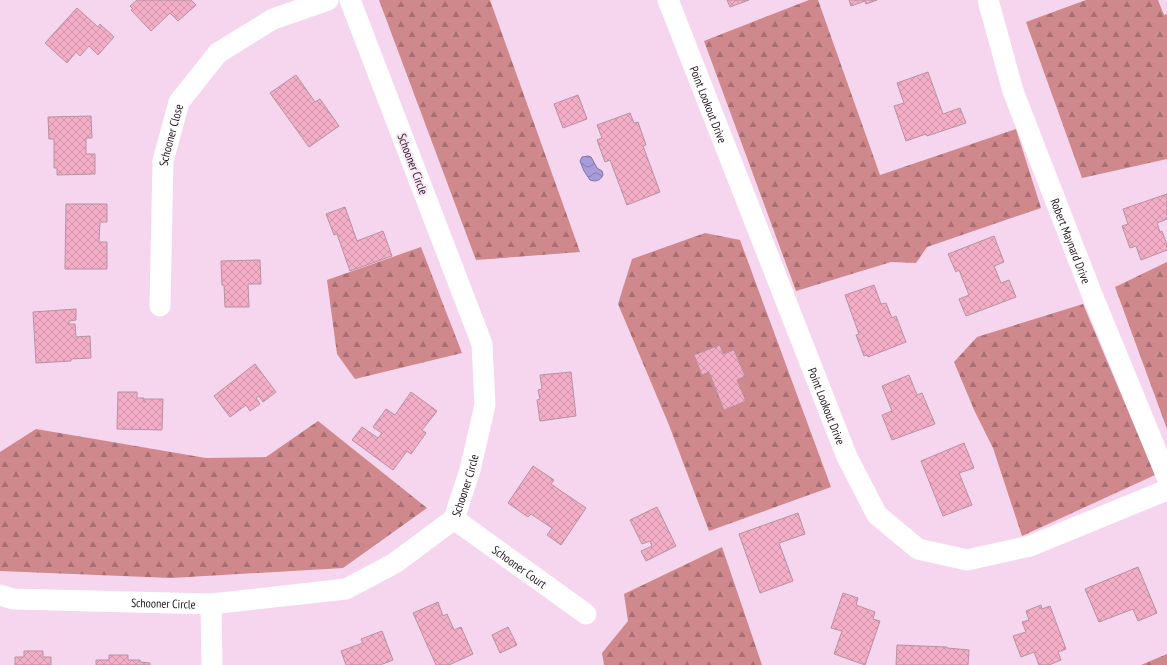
<svg xmlns="http://www.w3.org/2000/svg" width="1167" height="665" viewBox="0 0 1167 665" font-family="'PT Sans Narrow',sans-serif">
<defs>
<pattern id="forest-firs" width="22" height="20" patternUnits="userSpaceOnUse"><rect width="22" height="20" fill="#cf888b"/><path d="M5 1l3.5 6h-7zM16 11l3.5 6h-7z" fill="#a86e71"/></pattern>
<pattern id="water-waves" width="16" height="10" patternUnits="userSpaceOnUse"><rect width="16" height="10" fill="#a79cd9"/><path d="M0 5q4-4 8 0t8 0" fill="none" stroke="#887eb0"/></pattern>
<pattern id="building-cross-hatch" width="8" height="8" patternUnits="userSpaceOnUse"><rect width="8" height="8" fill="#f3adc7"/><path d="M0 0l8 8M0 8l8-8" fill="none" stroke="#d094ab"/></pattern>
</defs>
<rect width="100%" height="100%" fill="#f6d5ee"/>
<path fill="url(#forest-firs)" d="M379 0H490L580 252 476 260Z
M809 0H818L880 175 1016 129 1041 208 927 247 916 263 891 262 796 291 704 41Z
M1086 0H1158L1164 15 1167 14V159L1082 178 1026 22Z
M705 233 740 240 831 487 709 531 669 425 618 304 632 259Z
M421 247 462 353 355 379 337 354 327 280Z
M1167 262V429L1115 287Z
M1083 304 1155 475 1022 536 993 448 975 412 954 362 977 337Z
M318 421 427 508 343 568 171 578 0 571V452L36 429 206 458 266 457Z
M722 547 762 665H604L602 653 628 621 624 594Z
M1167 654V665H1141Z"/>
<path fill="url(#water-waves)" stroke="#7f74a2" d="M588 156 591 157 597 168 602 171 603 175C600 181 596 182 590 180L584 171 580 161 582 157Z"/>
<path fill="url(#building-cross-hatch)" stroke="#b892a0" d="M137 0H191L196 5 178 21 170 13 151 31 131 10 133 9 130 6Z
M727 0H749L730 7Z
M849 0H877L866 4 865 1 851 6Z
M77 8 98 27 100 24 114 37 98 55 89 46 80 56 76 52 67 63 45 43Z
M928 72 943 114 960 108 966 123 927 136 926 134 906 141 894 106 904 103 897 83Z
M296 75 315 102 320 99 339 126 309 147 270 93Z
M578 95 587 119 563 128 554 104Z
M630 113 634 123 638 122 646 145 643 146 660 192 627 205 610 160 605 162 597 140 602 138 597 125Z
M91 116 92 138H86V154H95V174L57 175V168H54V139H49L48 117Z
M1167 194V219L1157 223 1160 232 1162 231 1167 245V250L1141 260 1136 246 1130 248 1122 226 1128 224 1123 209Z
M66 204H107V222H100L99 242H107V269H65Z
M345 207 357 241 383 231 392 256 350 271 337 234 334 235 326 214Z
M994 236 1004 262 994 266 1001 283 1009 280 1016 297 966 316 959 299 969 295 959 270 956 272 948 254Z
M260 260 261 284H248L249 307H225L224 285H222L221 261Z
M874 285 881 304 886 303 892 318 896 316 906 342 868 357 867 355 864 356 856 335 859 334 845 295Z
M76 309V320L69 321V324H75L76 337 90 336 91 358 71 359V361L36 363 33 312Z
M720 345 723 354 734 350 745 376 737 380 746 401 724 410 709 372 702 375 694 355Z
M255 364 276 392 263 402 259 396 256 398 260 404 250 411 246 405 230 417 214 396Z
M571 372 576 416 540 421 537 400 540 399 538 390 542 389 540 375Z
M909 375 917 395 922 393 935 424 892 440 882 415 892 411 882 386Z
M118 392H137V398H144V402H145V399H163L162 430 117 429Z
M411 392 437 411 422 430 426 433 411 454 407 451 393 470 352 440 362 427 378 438 382 433 373 427 386 409 395 415Z
M964 443 974 468 959 473 972 505 943 516 921 461Z
M533 466 554 480 551 484 586 508 561 545 547 535 552 528 531 514 528 517 508 503Z
M657 507 676 546 646 561 641 551 652 546 650 541 642 544 630 520Z
M798 513 805 534 779 543 793 581 760 593 739 534Z
M1138 567 1157 613 1138 621 1133 609 1099 622 1085 589Z
M843 593 858 598 856 605 875 612 873 619 880 621 865 665 834 654 842 631 831 628Z
M438 602 443 616 447 614 454 630 461 627 473 654 449 665H436L413 613Z
M1041 605 1042 609 1050 606 1066 649 1058 652 1061 660 1049 665H1039L1034 652 1021 657 1013 636 1026 632 1022 622 1029 620 1026 611Z
M508 627 517 645 500 653 492 635Z
M382 631 393 660 380 665H346L341 651 363 643 361 639Z
M897 645 947 647V648L969 650 968 665H896Z
M24 651H43V657H51V665H15V657H24Z
M109 655H128V660H140V662L150 663V665H96V660H109Z"/>
<g fill="none" stroke-linecap="round" stroke-linejoin="round">
<g stroke="#fff" stroke-width="21">
<path id="s1" d="M668 0 847 457 877 515 918 549 967 560 1030 546 1167 490"/>
<path id="s2" d="M988 0 1013 91 1091 292 1167 477"/>
<path id="s3" d="M160 306 163 161 179 102 218 53 273 19 328 0"/>
<path id="s4" d="M454 519 586 614"/>
<path id="s5" d="M0 595 13 599 211 604 346 589 395 563 454 519 470 470 485 405 482 344 350 0"/>
<path d="M211 604 212 665"/>
</g>
</g>
<g text-anchor="middle" dominant-baseline="central" stroke-width="4" stroke-linejoin="round" paint-order="stroke">
<g font-size="12" fill="#231720" stroke="#fbe7f6">
<text stroke="none"><textPath href="#s1" startOffset="112">Point Lookout Drive</textPath></text>
<text stroke="none"><textPath href="#s3" startOffset="172">Schooner Close</textPath></text>
<text transform="translate(413 164) rotate(69)">Schooner Circle</text>
<text stroke="none"><textPath href="#s2" startOffset="255">Robert Maynard Drive</textPath></text>
<text stroke="none"><textPath href="#s1" startOffset="436">Point Lookout Drive</textPath></text>
<text stroke="none"><textPath href="#s5" startOffset="512">Schooner Circle</textPath></text>
<text stroke="none"><textPath href="#s4" startOffset="81">Schooner Court</textPath></text>
<text stroke="none"><textPath href="#s5" startOffset="164">Schooner Circle</textPath></text>
</g>
</g>
</svg>
